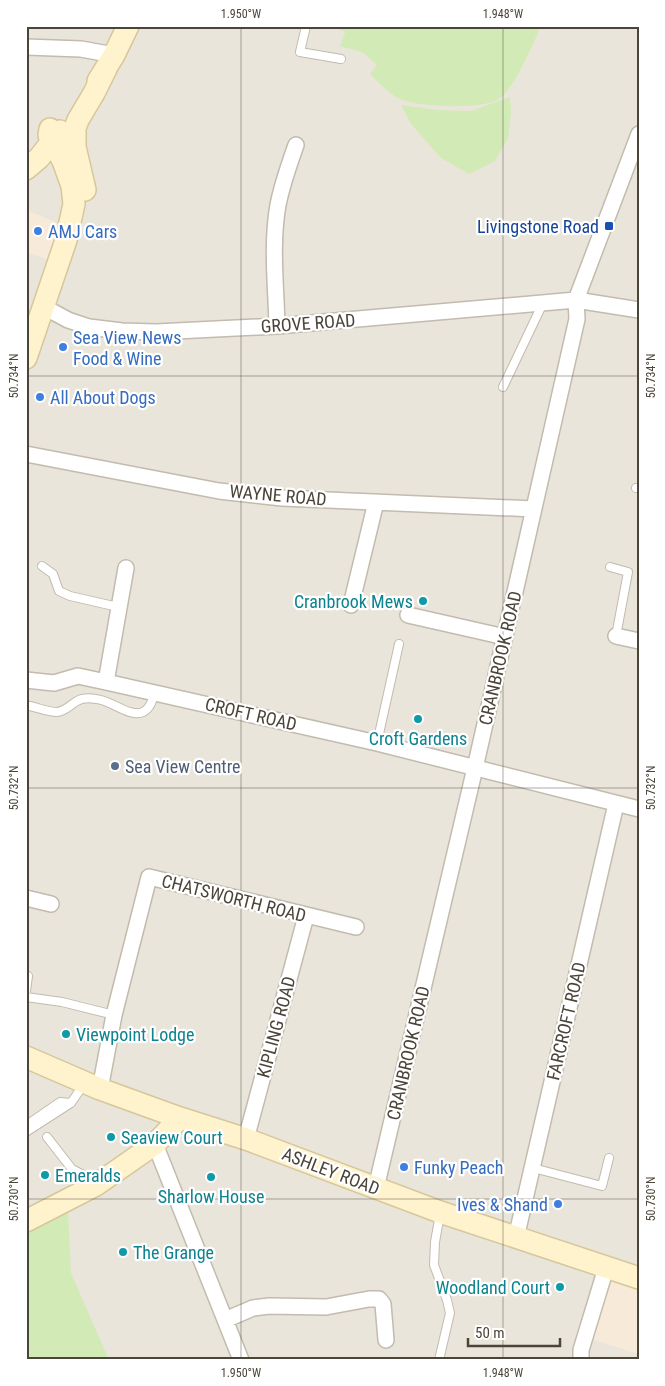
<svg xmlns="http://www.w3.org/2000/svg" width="665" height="1386" viewBox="0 0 665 1386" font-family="'Roboto Condensed',sans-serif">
<rect width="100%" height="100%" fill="#f6f3ec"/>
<path fill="#eae5da" d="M26 26H639V1278L586 1337 639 1354V1360H26V252L59 263 26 206Z"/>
<path fill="#f7ead8" d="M26 206 31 212 69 228 59 263 26 252Z
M606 1268 639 1278V1354L585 1337Z"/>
<path fill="#d2eab5" d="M331 26H541C533 44 514 89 499 99 482 110 418 107 400 99 389 94 378 82 370 74L377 65 362 52 340 46 345 32Z
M510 97 511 113 508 138 495 161 469 174 441 158 411 124 401 105 437 110 471 111Z
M68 1212 71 1273 109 1360H31L26 1350V1230Z"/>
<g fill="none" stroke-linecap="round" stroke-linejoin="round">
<defs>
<path id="lane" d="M306 26 300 52 341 59
M503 387 543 303
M636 488H639
M42 566 53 574 59 591 70 596 118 607
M610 567 628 572 616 636
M30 706C39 708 48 712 57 712 66 711 70 705 77 701 82 698 90 698 96 699 111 700 130 718 143 712 151 708 153 700 154 692
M377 743 399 644
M26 991 28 976
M26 997 62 1002 114 1015
M26 1123 28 1124 60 1102 71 1103
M26 1132 71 1103 84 1084
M47 1137 72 1169 89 1178 94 1184
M533 1168 602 1186 609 1158
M439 1360 450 1313 447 1300 434 1265 435 1242 440 1214"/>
<path id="street" d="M26 47 81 49 114 55
M44 307 68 320 89 327 122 331 156 332 277 326 576 300 639 310
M277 326C276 286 271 244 278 205 282 184 289 165 296 145
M26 454 219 491 282 498 534 509
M351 605 376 502
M408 615 505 637
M616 636 639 641
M26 680 54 683 78 676 106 682 377 743 639 809
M106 682 126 568
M26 898 51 904
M100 1089 114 1015 149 877 356 927
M246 1139 306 916
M155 1144 241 1360
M376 1188 475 768 577 319 576 300 639 134
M516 1238 616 804
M225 1320 253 1308 269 1306 326 1307 369 1299H379L383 1304 386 1340
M581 1360V1350L606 1268"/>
<path id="secondary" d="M98 81 114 55 128 26
M26 169 39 158 60 131
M85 190 75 147V128L78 120 94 93 106 69
M26 358 66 240 74 204 72 186 63 161 49 135 50 129
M26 1057 100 1089 180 1118 246 1139 440 1212 639 1278
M26 1221 96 1185 155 1144 180 1118"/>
</defs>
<use href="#lane" stroke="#c2bbae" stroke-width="10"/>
<use href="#street" stroke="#c2bbae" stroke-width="18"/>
<use href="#secondary" stroke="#d6c79b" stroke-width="24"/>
<use href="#lane" stroke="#fff" stroke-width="8"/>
<use href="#street" stroke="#fff" stroke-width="15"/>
<use href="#secondary" stroke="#fff3cd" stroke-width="21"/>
</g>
<path fill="none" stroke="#4b4439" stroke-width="1" stroke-opacity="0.45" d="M241 26V1360M503 26V1360M26 376H639M26 788H639M26 1199H639"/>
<rect fill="#1a4fb4" stroke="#fff" stroke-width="2" x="604" y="221" width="10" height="10" rx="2.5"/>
<g fill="#3f7fe0" stroke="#fff" stroke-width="2">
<circle cx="38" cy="231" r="5"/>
<circle cx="63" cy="347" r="5"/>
<circle cx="40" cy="397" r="5"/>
<circle cx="404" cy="1167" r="5"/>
<circle cx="558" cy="1204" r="5"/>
</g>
<g fill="#0f9aa8" stroke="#fff" stroke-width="2">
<circle cx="423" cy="601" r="5"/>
<circle cx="418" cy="719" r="5"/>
<circle cx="66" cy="1034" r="5"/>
<circle cx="111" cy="1137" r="5"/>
<circle cx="45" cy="1175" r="5"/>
<circle cx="211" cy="1177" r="5"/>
<circle cx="123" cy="1252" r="5"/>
<circle cx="560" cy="1287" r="5"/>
</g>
<circle fill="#5c6f8a" stroke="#fff" stroke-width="2" cx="115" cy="766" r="5"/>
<g text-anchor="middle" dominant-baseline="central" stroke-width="4.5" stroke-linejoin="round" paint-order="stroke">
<g font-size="18" fill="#164399" stroke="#fff" text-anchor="end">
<text x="599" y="226">Livingstone Road</text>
</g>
<g font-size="18" fill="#366cbe" stroke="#fff" text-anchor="start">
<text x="48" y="231">AMJ Cars</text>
<text x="73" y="337">Sea View News<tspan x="73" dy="21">Food &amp; Wine</tspan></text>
<text x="50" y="397">All About Dogs</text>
<text x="414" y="1167">Funky Peach</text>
<text x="548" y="1204" text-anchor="end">Ives &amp; Shand</text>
</g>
<g font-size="18" fill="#4b4439" stroke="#fff">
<text transform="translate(308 323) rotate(-4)">GROVE ROAD</text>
<text transform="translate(278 495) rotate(5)">WAYNE ROAD</text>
<text transform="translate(500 658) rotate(-77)">CRANBROOK ROAD</text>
<text transform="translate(251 714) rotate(13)">CROFT ROAD</text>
<text transform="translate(234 898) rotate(14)">CHATSWORTH ROAD</text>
<text transform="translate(566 1021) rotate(-77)">FARCROFT ROAD</text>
<text transform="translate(276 1027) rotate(-75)">KIPLING ROAD</text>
<text transform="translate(408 1053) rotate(-77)">CRANBROOK ROAD</text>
<text transform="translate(331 1171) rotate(21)">ASHLEY ROAD</text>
</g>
<g font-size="18" fill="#0d838f" stroke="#fff" text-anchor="start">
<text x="413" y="601" text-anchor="end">Cranbrook Mews</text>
<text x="418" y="738" text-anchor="middle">Croft Gardens</text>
<text x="76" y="1034">Viewpoint Lodge</text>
<text x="121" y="1137">Seaview Court</text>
<text x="55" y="1175">Emeralds</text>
<text x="211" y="1196" text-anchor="middle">Sharlow House</text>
<text x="133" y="1252">The Grange</text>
<text x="550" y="1287" text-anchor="end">Woodland Court</text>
</g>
<g font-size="18" fill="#4e5e75" stroke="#fff" text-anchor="start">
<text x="125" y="766">Sea View Centre</text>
</g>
</g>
<rect width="665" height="1386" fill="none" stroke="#ffffff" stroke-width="55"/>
<path d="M468 1338v8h92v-8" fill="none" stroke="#4b4439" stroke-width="2.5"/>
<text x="475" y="1338" font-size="15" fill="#4b4439" stroke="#ffffff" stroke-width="4" paint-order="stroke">50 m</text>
<rect x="28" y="28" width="610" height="1330" fill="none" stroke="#4b4439" stroke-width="2"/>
<g font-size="12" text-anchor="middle" fill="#4b4439">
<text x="241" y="18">1.950°W</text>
<text x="503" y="18">1.948°W</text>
<text transform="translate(14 376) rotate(-90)" y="4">50.734°N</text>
<text transform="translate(651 376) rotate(-90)" y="4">50.734°N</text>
<text transform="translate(14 788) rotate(-90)" y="4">50.732°N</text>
<text transform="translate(651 788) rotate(-90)" y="4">50.732°N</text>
<text transform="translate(14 1199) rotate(-90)" y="4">50.730°N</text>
<text transform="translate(651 1199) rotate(-90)" y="4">50.730°N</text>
<text x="241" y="1377">1.950°W</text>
<text x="503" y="1377">1.948°W</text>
</g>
</svg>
